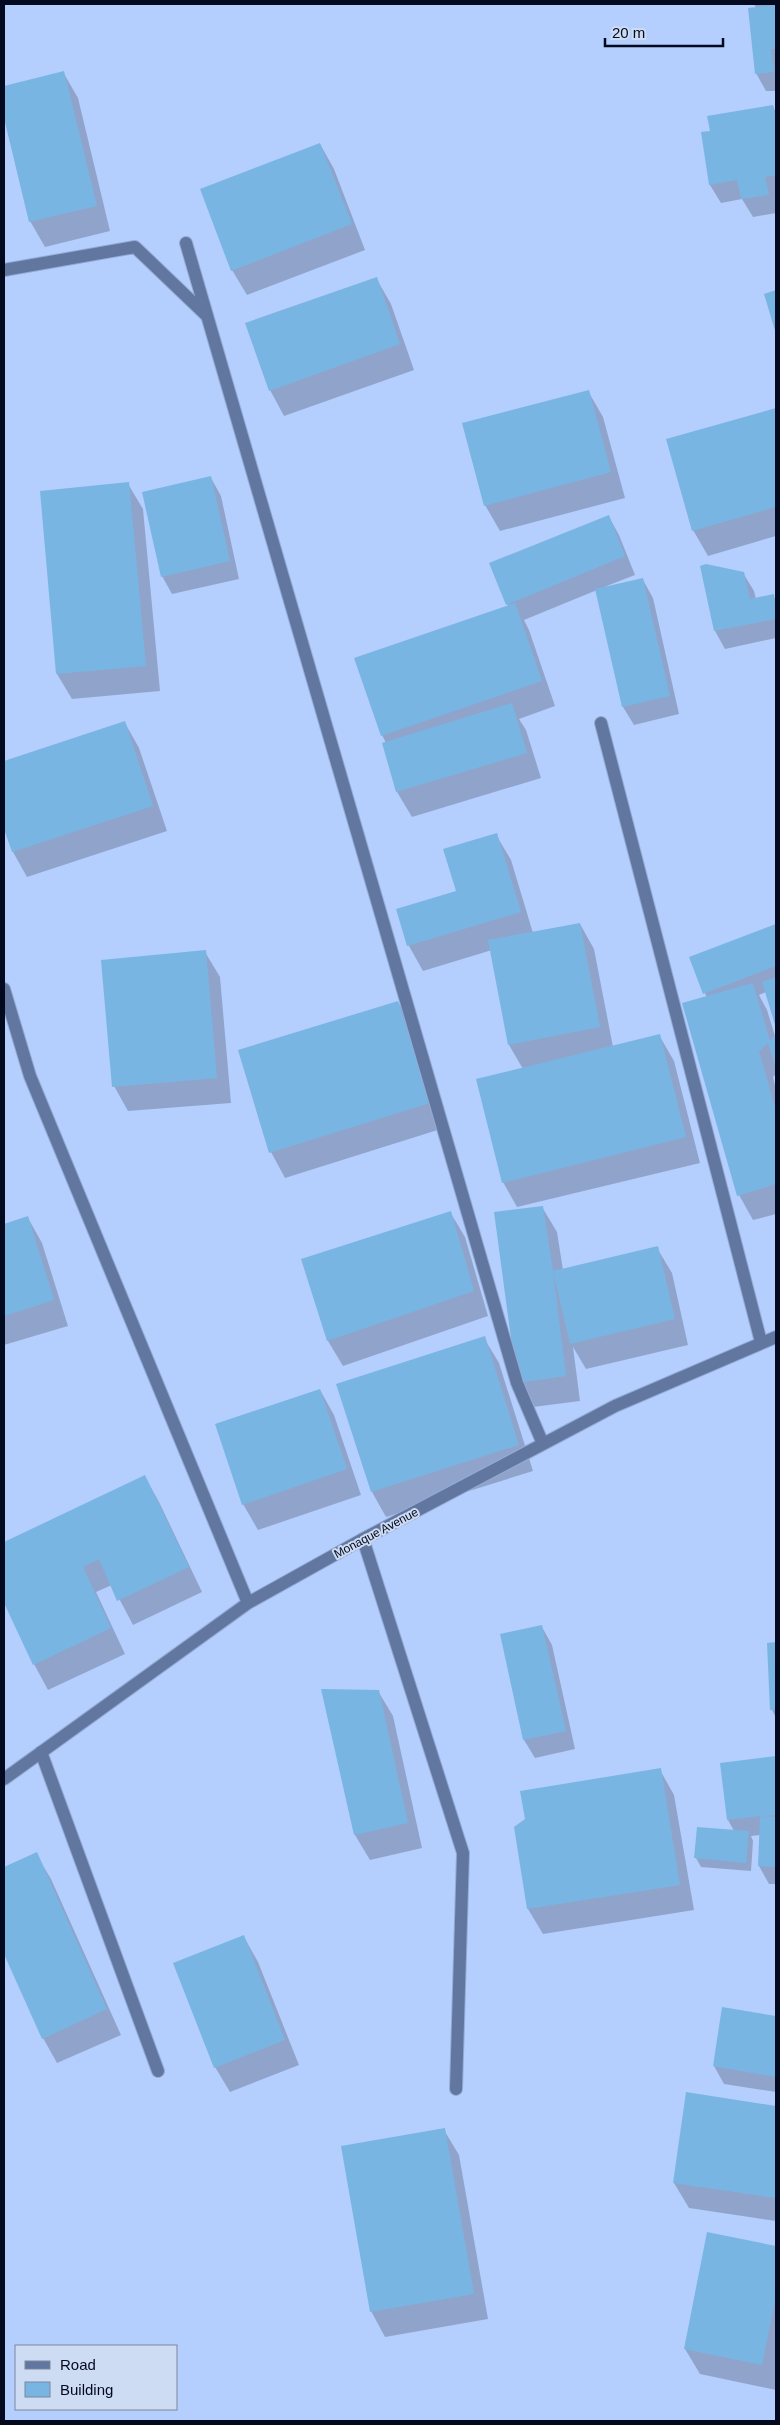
<svg xmlns="http://www.w3.org/2000/svg" width="780" height="2425" viewBox="0 0 780 2425" font-family="Helvetica,sans-serif">
<rect width="100%" height="100%" fill="#b4cefe"/>
<path fill="#0003" d="M754 4H776V91H766L756 73V8Z
M63 72 78 98 110 231 45 247 30 221 4 112V87Z
M773 106 776 113V213L753 217 742 199 721 203 710 185 711 132Z
M320 144 334 169 365 250 247 295 232 270Z
M376 278 391 304 414 370 284 416 270 390Z
M588 391 603 417 625 498 500 531 485 505Z
M776 409V536L708 556 693 530 668 440Z
M211 478 221 496 239 579 172 594 162 576Z
M128 484 143 509 160 691 72 699 57 674Z
M609 517 619 535 635 575 604 587 643 580 653 598 679 714 634 725 623 707 597 590 524 620 529 630 555 706 519 719 526 730 541 778 412 817 397 792 383 744 386 743 382 735 509 607 507 604Z
M743 573 754 591 756 599 773 595 776 601V638L725 649 715 631Z
M125 723 139 748 167 831 27 877 13 852 4 825V762Z
M496 835 511 860 533 933 580 924 594 949 613 1047 659 1035 674 1061 700 1163 517 1207 503 1182 523 1069 509 1045 492 950 423 971 409 946 398 910 457 892Z
M776 925V1025L766 992 759 995 767 1010 775 1036 776 1035V1074L773 1077 776 1089V1214L753 1220 739 1195 707 998 690 958Z
M205 952 220 977 231 1103 128 1111 114 1086Z
M398 1002 412 1027 444 1128 285 1178 271 1152Z
M542 1207 557 1232 563 1270 657 1248 672 1273 688 1345 586 1369 573 1347 580 1401 533 1407 519 1382Z
M450 1212 465 1237 488 1316 343 1366 328 1341 303 1260Z
M28 1218 42 1243 68 1326 4 1345V1225Z
M484 1338 499 1363 533 1471 386 1517 372 1492Z
M320 1390 334 1415 361 1495 258 1530 243 1504Z
M145 1477 159 1502 202 1592 133 1625 112 1585 96 1592 125 1654 48 1690 34 1664 4 1600V1543Z
M542 1627 552 1645 575 1749 535 1758 524 1740Z
M776 1643V1718L772 1710 768 1644Z
M323 1690 378 1691 393 1716 422 1848 370 1860 355 1835Z
M776 1757V1884H769L759 1866 760 1835 751 1836 753 1841 751 1871 701 1867 696 1858 734 1831 728 1820 721 1764Z
M660 1770 674 1795 694 1910 543 1934 528 1909 515 1828Z
M36 1854 51 1879 121 2035 57 2063 43 2038 4 1951V1869Z
M244 1937 258 1962 299 2065 230 2092 215 2067Z
M723 2008 776 2018V2092L724 2084 714 2066Z
M687 2094 776 2107V2221L689 2208 674 2183Z
M444 2130 459 2155 488 2319 385 2337 371 2311Z
M708 2233 776 2247V2390L700 2374 685 2349Z"/>
<path fill="#79b5e3" d="M776 5V49H771L774 72 755 74 748 8Z
M64 71 97 206 29 222 4 118V86Z
M773 105 776 121V175L765 177 769 195 741 199 737 180 709 185 701 132 710 131 707 116Z
M320 143 352 224 231 271 200 189Z
M377 277 400 344 269 391 245 323Z
M776 290V334L764 294Z
M589 390 611 472 484 506 462 423Z
M776 408V507L692 531 666 439Z
M211 476 230 561 161 577 142 492Z
M129 482 146 666 56 674 40 491Z
M609 515 625 556 506 605 489 563Z
M706 564 744 572 750 599 774 594 776 619 714 631 700 566Z
M643 578 670 696 622 707 595 589Z
M515 603 542 681 381 736 354 658Z
M512 703 527 753 396 792 382 743Z
M125 721 153 806 12 852 4 829V761Z
M497 833 521 912 407 946 396 909 456 891 443 849Z
M580 923 600 1027 508 1045 488 940Z
M776 924V966L703 994 689 957Z
M206 950 217 1078 112 1087 101 960Z
M776 977V1028L762 982Z
M753 983 770 1041 776 1033V1068L768 1043 759 1051 776 1111V1184L737 1196 682 1003Z
M398 1001 430 1103 269 1153 238 1050Z
M660 1034 686 1137 502 1183 476 1079Z
M543 1206 553 1271 658 1246 675 1319 570 1344 553 1271 566 1376 517 1383 494 1212Z
M451 1211 474 1291 327 1341 301 1259Z
M28 1216 54 1300 4 1316V1224Z
M485 1336 519 1445 371 1492 336 1384Z
M320 1389 347 1469 242 1505 215 1424Z
M145 1475 189 1567 117 1601 99 1559 83 1567 111 1628 33 1665 4 1603V1542Z
M542 1625 566 1731 523 1740 500 1634Z
M776 1642V1710H770L767 1643Z
M321 1689 379 1690 408 1823 354 1835Z
M776 1756V1815L760 1816 776 1817V1867L758 1866 760 1816 727 1820 720 1763Z
M661 1768 680 1885 527 1909 514 1827 525 1819 520 1791Z
M697 1827 749 1831 746 1863 694 1858Z
M37 1852 107 2009 42 2039 4 1954V1867Z
M244 1935 285 2040 214 2068 173 1963Z
M722 2007 776 2016V2077L713 2066Z
M686 2092 776 2106V2198L673 2183Z
M445 2128 474 2294 370 2312 341 2146Z
M707 2232 776 2246V2295L762 2365 684 2349Z"/>
<g fill="none" stroke-linecap="round" stroke-linejoin="round">
<defs>
<path id="minor" d="M186 243 517 1383 543 1444
M4 270 135 247 207 316
M601 723 761 1342
M4 989 30 1076 248 1603
M363 1539 463 1853 456 2089
M41 1752 158 2071
M4 1779 248 1603 363 1539 615 1406 776 1337"/>
</defs>
<use href="#minor" stroke="#94abd6" stroke-width="14"/>
<use href="#minor" stroke="#6177a0" stroke-width="12"/>
</g>
<g text-anchor="middle" dominant-baseline="central" stroke-width="4" stroke-linejoin="round" paint-order="stroke">
<g font-size="12" fill="#030a1f" stroke="#cddbf3">
<text transform="translate(376 1533) rotate(-28)">Monaque Avenue</text>
</g>
</g>
<rect width="780" height="2425" fill="none" stroke="#030a1f" stroke-width="10"/>
<rect x="15" y="2345" width="162" height="65" fill="#cddbf3" stroke="#7c879e"/>
<rect x="25" y="2361" width="25" height="8" fill="#6177a0" stroke="#7c879e"/>
<text x="60" y="2370" font-size="15" fill="#030a1f">Road</text>
<rect x="25" y="2382" width="25" height="15" fill="#79b5e3" stroke="#7c879e"/>
<text x="60" y="2395" font-size="15" fill="#030a1f">Building</text>
<path d="M605 38v8h118v-8" fill="none" stroke="#030a1f" stroke-width="2.5"/>
<text x="612" y="38" font-size="15" fill="#030a1f" stroke="#cddbf3" stroke-width="4" paint-order="stroke">20 m</text>
</svg>
